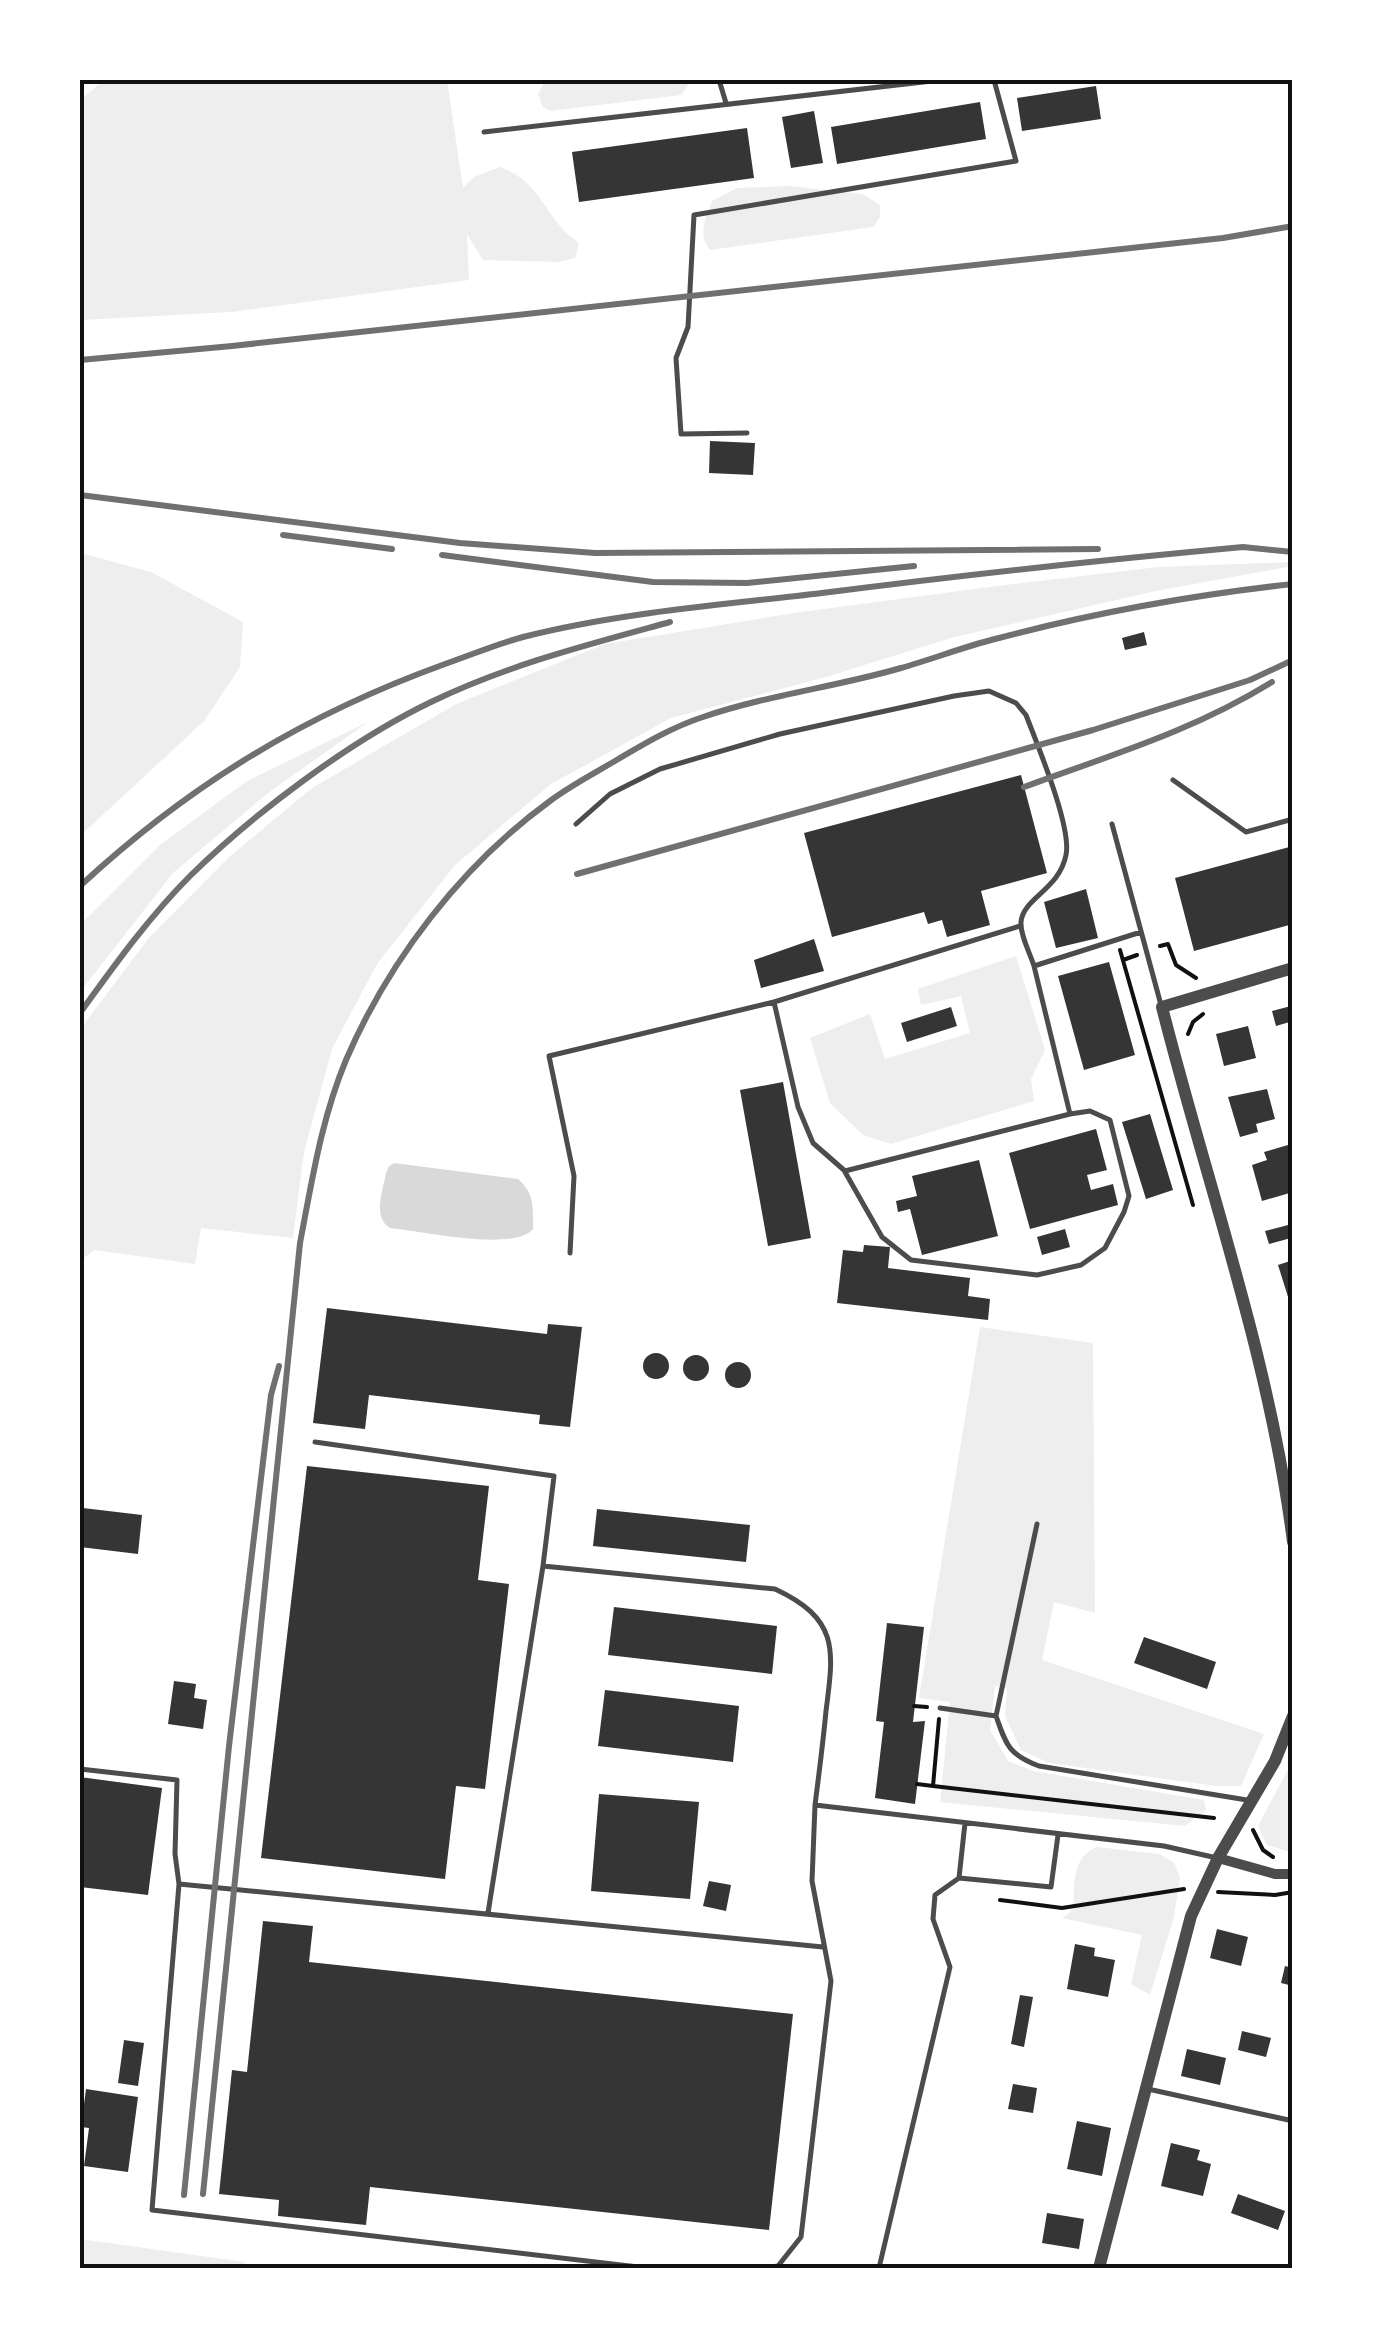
<svg xmlns="http://www.w3.org/2000/svg" width="1373" height="2348" viewBox="0 0 1373 2348" font-family="Commissioner,sans-serif">
<rect width="100%" height="100%" fill="#fff"/>
<path fill="#eee" d="M103 80H447L463 188 474 177 500 167C544 183 544 220 579 243L575 258 559 262 483 260 467 234 469 280 232 312 80 320V101Z
M551 80H692L681 95 550 111 543 107 538 94 545 81Z
M789 186 863 194 880 205V217L873 227 710 250C697 235 706 217 712 201L737 188Z
M80 553 151 572 243 622 240 667 204 721 80 836Z
M1293 562V566L1151 592 951 638 826 677 671 718 551 784 455 865 377 964 332 1049 304 1152 293 1238 201 1228 195 1264 94 1250 80 1261 81 1028 148 939 228 858 312 788 456 704 605 644 794 613 997 586 1158 567Z
M368 722 268 793 173 873 80 992V925L160 845 247 781Z
M1016 956 1045 1050 1031 1079 1034 1101 891 1144 863 1135 830 1103 810 1038 870 1014 885 1059 970 1033 961 996 921 1005 918 989Z
M980 1327 1093 1343 1095 1613 1054 1602 1042 1660 1264 1734 1241 1786H1215L1049 1763 1021 1750 1005 1716 1007 1689 995 1685 990 1730 1008 1761 1033 1771 1204 1800 1206 1810 1185 1826 940 1802 950 1702 919 1698Z
M1293 1760V1853L1267 1845 1258 1826Z
M1097 1847 1159 1854 1174 1863 1180 1877 1174 1917 1150 1995 1131 1984 1142 1935 1062 1918 1073 1910C1075 1885 1071 1857 1097 1847Z
M80 2239 245 2262 244 2268H80Z"/>
<path fill="#d9d9d9" d="M394 1163 518 1179C535 1194 533 1208 533 1229 514 1252 421 1231 390 1228 372 1217 383 1191 386 1173L389 1166Z"/>
<path fill="#353535" d="M1096 86 1101 119 1022 131 1017 98Z
M980 102 986 139 837 164 831 127Z
M814 111 823 163 791 168 782 117Z
M747 128 754 178 579 202 572 152Z
M710 441 755 443 753 475 709 473Z
M1144 632 1147 645 1125 650 1122 638Z
M1021 775 1047 873 981 891 990 925 947 937 942 920 928 924 924 912 832 937 804 833Z
M1293 846V924L1194 951 1175 878Z
M1086 889 1098 938 1056 948 1044 902Z
M814 939 824 971 761 988 754 960Z
M1109 962 1135 1055 1084 1070 1058 976Z
M1291 1006 1293 1021 1276 1026 1272 1011Z
M951 1007 957 1026 907 1042 901 1023Z
M1248 1026 1256 1058 1224 1066 1216 1034Z
M783 1082 811 1238 768 1246 740 1090Z
M1267 1089 1275 1119 1256 1124 1258 1132 1240 1137 1228 1097Z
M1150 1114 1173 1190 1146 1199 1122 1122Z
M1096 1129 1107 1170 1087 1175 1091 1190 1113 1184 1118 1205 1030 1229 1009 1153Z
M1288 1145 1293 1161V1192L1262 1201 1252 1165 1267 1160 1264 1152Z
M979 1160 998 1236 922 1255 910 1209 898 1212 896 1201 917 1196 912 1176Z
M1288 1225 1291 1238 1269 1244 1265 1231Z
M1065 1229 1070 1247 1042 1255 1037 1237Z
M864 1245 890 1247 888 1268 970 1278 968 1296 990 1299 988 1320 837 1303 843 1250 863 1252Z
M1293 1260V1298L1289 1300 1278 1265Z
M327 1308 547 1334 548 1324 582 1327 570 1427 539 1424 540 1415 369 1395 365 1429 313 1423Z
M643 1366a13 13 0 1 1 26 0a13 13 0 1 1-26 0Z
M683 1368a13 13 0 1 1 26 0a13 13 0 1 1-26 0Z
M725 1375a13 13 0 1 1 26 0a13 13 0 1 1-26 0Z
M307 1466 489 1486 478 1580 509 1584 485 1789 456 1786 445 1879 261 1858Z
M83 1508 142 1515 138 1554 80 1547Z
M597 1509 750 1525 746 1562 593 1546Z
M614 1607 777 1626 772 1674 608 1655Z
M887 1623 924 1627 913 1722 925 1721 915 1804 875 1798 884 1722 876 1721Z
M1144 1637 1216 1662 1207 1689 1134 1663Z
M174 1681 196 1684 194 1698 207 1700 203 1729 168 1724Z
M605 1690 739 1706 733 1762 598 1746Z
M80 1777 162 1788 148 1895 80 1887Z
M599 1794 699 1802 690 1899 591 1891Z
M709 1881 731 1885 726 1911 703 1906Z
M263 1921 313 1926 309 1962 793 2014 769 2230 370 2187 366 2225 278 2216 279 2200 219 2194 232 2070 247 2072Z
M1217 1929 1248 1937 1241 1966 1210 1958Z
M1075 1944 1095 1948 1094 1956 1115 1960 1108 1997 1067 1989Z
M1285 1966 1293 1968V1986L1281 1983Z
M1020 1995 1033 1997 1024 2047 1011 2044Z
M1242 2031 1271 2038 1266 2057 1238 2050Z
M124 2040 144 2043 138 2086 118 2083Z
M1187 2049 1226 2058 1220 2085 1181 2076Z
M1013 2084 1037 2088 1033 2113 1008 2109Z
M86 2089 138 2097 128 2172 84 2166 89 2128 81 2127Z
M1077 2121 1111 2128 1102 2176 1067 2169Z
M1171 2143 1200 2150 1197 2160 1211 2164 1203 2196 1161 2186Z
M1238 2194 1285 2211 1278 2230 1231 2213Z
M1047 2213 1084 2219 1079 2249 1042 2243Z"/>
<g fill="none" stroke-linecap="round" stroke-linejoin="round">
<path stroke="#111" stroke-width="4" d="M1160 946 1168 944 1176 965 1196 978
M1120 950 1193 1205
M1123 960 1137 955
M1188 1034 1193 1022 1203 1014
M914 1706 927 1707
M939 1719 933 1786 1214 1818
M917 1784 933 1786
M1253 1830 1263 1850 1273 1857
M1218 1892 1275 1895 1293 1892
M1000 1900 1062 1908 1184 1889"/>
<path stroke="#4c4c4c" stroke-width="5" d="M719 80 726 103
M484 132 941 80
M747 433 681 434 676 358 688 327 694 215 1016 161 994 80
M1173 780 1246 832 1293 819
M576 824 610 794 660 769 780 734 954 696 989 691 1016 703 1026 715C1037 744 1072 827 1066 855 1059 890 1023 898 1021 922 1020 935 1030 953 1034 966
M1112 824 1161 1005
M1020 926 774 1002 798 1107 813 1143 845 1171 1070 1114 1034 966 1141 932
M845 1172 882 1237 911 1260 1037 1275 1081 1265 1105 1248 1124 1212 1129 1196 1110 1120 1090 1111 1070 1114
M570 1253 574 1176 549 1056 774 1002
M315 1442 554 1476 543 1566
M940 1708 996 1716C1006 1745 1009 1755 1039 1766L1247 1800
M996 1716 1037 1524
M80 1769 177 1780 175 1854 179 1884 152 2210 647 2268
M965 1823 959 1878 1051 1887 1058 1835
M179 1884 823 1947
M488 1913 543 1566 775 1589C839 1619 834 1649 826 1711 823 1743 819 1774 815 1805
M1148 2089 1293 2121
M765 2268 778 2266 801 2237 831 1981 812 1881 815 1805 1164 1846 1217 1858
M879 2268 950 1967 933 1919 935 1895 959 1878"/>
<path stroke="#4c4c4c" stroke-width="10" d="M1218 1858 1275 1874H1293"/>
<path stroke="#4c4c4c" stroke-width="12" d="M1293 968 1162 1007C1207 1185 1270 1359 1293 1542
M1099 2268 1191 1916 1218 1858 1275 1761 1293 1716"/>
<path stroke="#707070" stroke-width="6" d="M80 360 232 346 1223 238 1293 226
M80 495 460 543 595 553 1098 549
M283 535 392 549
M442 555 653 582 747 583 914 566
M1024 787C1111 755 1193 731 1272 682
M577 874 1093 730 1250 680 1293 660
M80 886C189 785 304 715 445 664 471 655 497 644 523 637 621 612 723 605 822 593 962 575 1102 560 1243 547L1293 552
M80 1013C114 966 149 917 190 876 254 813 350 741 431 702 507 665 590 644 670 622
M203 2194 300 1243C312 1181 321 1120 346 1060 389 960 462 865 550 801 570 786 593 774 615 761 642 745 672 727 703 717 767 695 836 687 901 668 933 659 963 647 995 639 1093 613 1192 595 1293 584
M184 2195 229 1746 271 1395 279 1366"/>
</g>
<rect width="1373" height="2348" fill="none" stroke="#ffffff" stroke-width="165"/>
<rect x="82" y="82" width="1208" height="2184" fill="none" stroke="#111" stroke-width="4"/>
</svg>
